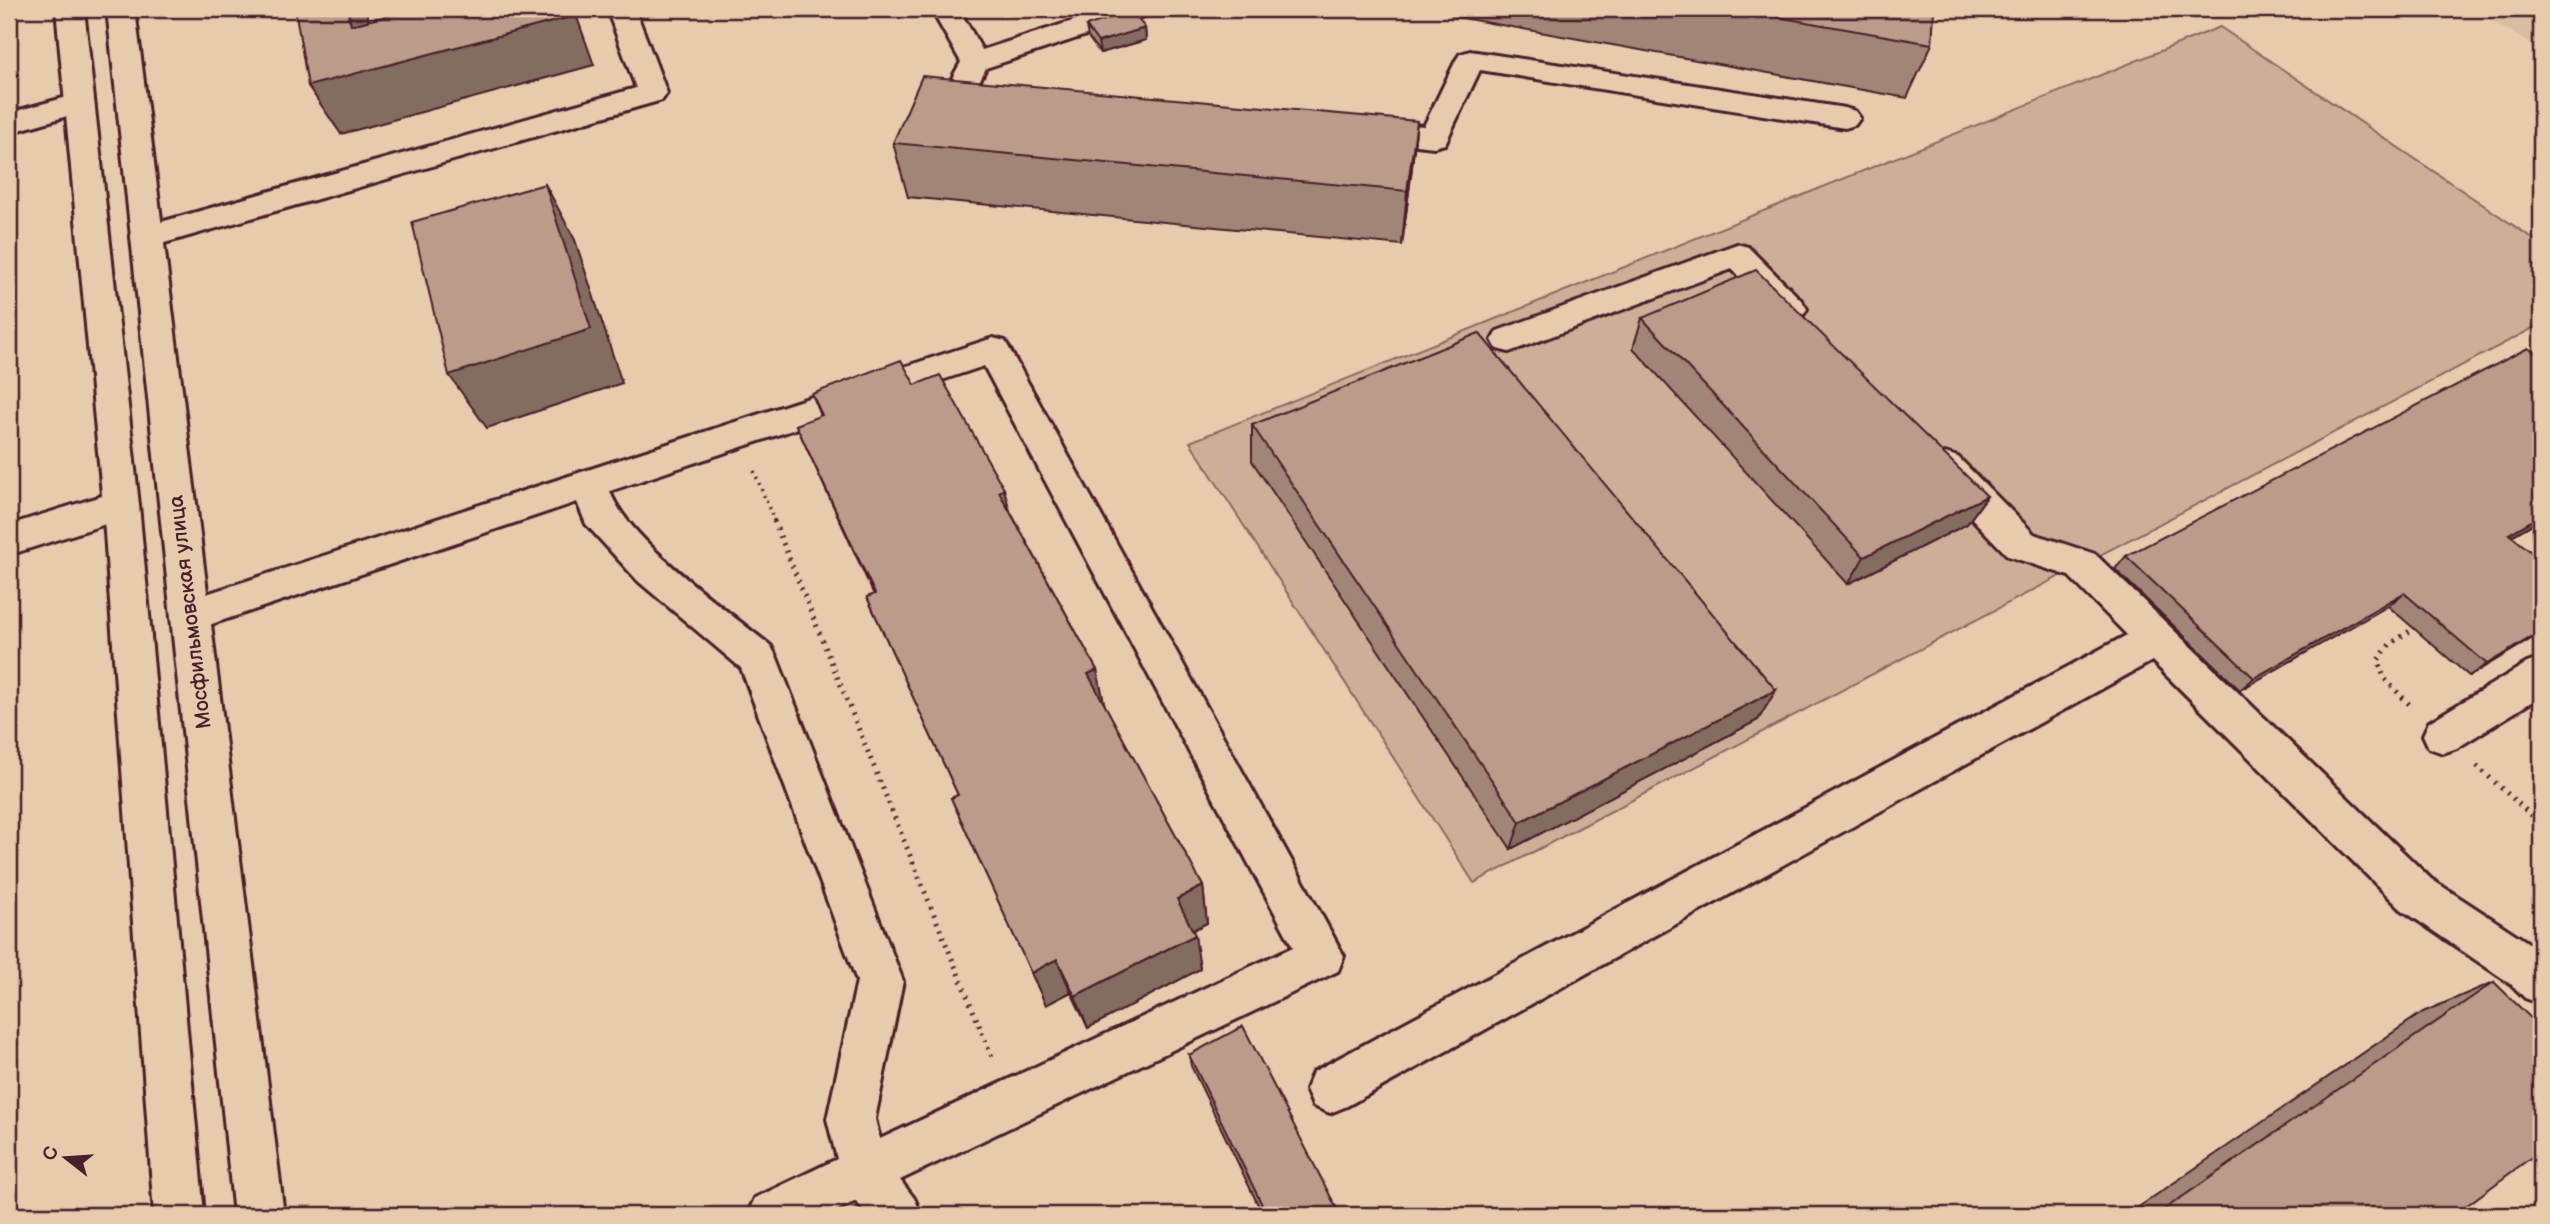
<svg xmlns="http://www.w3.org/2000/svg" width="2550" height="1224" viewBox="0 0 2550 1224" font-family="'Balsamiq Sans',sans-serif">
<rect width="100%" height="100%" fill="#e6cbad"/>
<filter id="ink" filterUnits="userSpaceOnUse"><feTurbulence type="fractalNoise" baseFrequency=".0143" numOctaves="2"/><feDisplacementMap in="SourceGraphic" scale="14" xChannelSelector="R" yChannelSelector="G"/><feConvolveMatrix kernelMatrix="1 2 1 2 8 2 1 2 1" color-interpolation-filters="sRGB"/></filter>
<g filter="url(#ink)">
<path fill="#d9bda2" d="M2472 9H2541V50Z"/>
<path fill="#cdaf98" stroke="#8c6762" stroke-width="2" d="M2220 27 2541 244V324L1474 883 1190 442Z"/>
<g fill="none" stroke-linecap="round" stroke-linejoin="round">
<defs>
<path id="minor" d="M607 9H635L667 93 662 100 147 248 136 245 131 237 136 229 636 88Z
M931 9H959L982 50 1110 9H1151L1147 15 986 68 976 88 1003 92 1008 99 1003 106C986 110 964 107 947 103L942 96 961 62Z
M1470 51 1845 108 1855 111 1860 118 1855 125 1845 128 1480 70 1445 144 1434 147 1353 138 1349 131 1353 124 1364 121 1424 126 1456 60 1460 54Z
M78 94 88 96 93 103 88 110 9 133V113Z
M1737 244 1748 247 1802 301 1807 309 1802 317C1773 326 1750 288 1732 269L1509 352 1497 349 1492 340 1497 331Z
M993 338 1005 341 1344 956 1338 971 900 1180 914 1198 922 1215H867L856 1201 826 1215H747L755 1198 837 1159 827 1119 857 981 741 668 638 581 586 524 577 502 191 631 177 626 172 615 177 604 191 599ZM984 366 1293 947 880 1139 875 1119 903 981 777 658 771 646C729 612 626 539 610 491Z
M1945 453 1958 457 2034 534 2095 554 2431 879 2541 951V1004L2525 998 2511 984 2401 909 2152 661 1347 1106 1330 1113 1313 1106 1306 1089 1313 1072 2127 635 2069 576 2008 556 1932 477 1927 467 1932 457Z
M121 490 134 495 139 505 134 515 9 555V525Z
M2541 658V696L2457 748 2443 753 2429 748 2423 735 2429 722 2527 663Z"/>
<path id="major" d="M56 9H84L139 505 204 1215H154L103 505Z
M107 9H135L284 1215H234Z"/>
</defs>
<use href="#minor" stroke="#4a1f2b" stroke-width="6"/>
<use href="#major" stroke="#4a1f2b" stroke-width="6"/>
<path stroke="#4a1f2b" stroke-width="3.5" stroke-dasharray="2 4.5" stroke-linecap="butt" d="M754 471 775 523"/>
<path stroke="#4a1f2b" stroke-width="5" stroke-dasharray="2 6" stroke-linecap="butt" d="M774 521 992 1057
M2409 704 2384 678 2378 660 2390 644 2419 625
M2477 766 2541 824"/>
<use href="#minor" fill="#e6cbad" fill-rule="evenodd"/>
<use href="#major" fill="#e6cbad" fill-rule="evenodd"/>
</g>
<path fill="#a18576" stroke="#4a1f2b" stroke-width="2" d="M1067 9H1102L1074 18Z
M1452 9H1934L1932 44 1907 98 1451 16Z
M1086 26 1145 28 1146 40 1100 53 1088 37Z
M2541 85V100L2532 95Z
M1417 121 1411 176 1402 245 908 197 893 143Z
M1642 318 1987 496 1967 524 1848 584 1633 348Z
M2541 357V519L2512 536 2541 633 2469 676 2388 606 2240 690 2115 569 2126 556Z
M915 385 1010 511 1097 670 1104 704 1203 886 1207 923 1193 930 1200 969 1088 1028 1071 992 1046 1005 951 798 958 795 867 597 874 595 796 425 821 416 812 394Z
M1252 425 1776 690 1758 720 1511 849 1252 461Z
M2541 789V803L2532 795Z
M2494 982 2454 1215H2127L2423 1012Z
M1189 1055 1340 1215H1263L1191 1066Z"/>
<path fill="#836c60" stroke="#4a1f2b" stroke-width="2" d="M347 9H366L379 67 569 9H574L594 65 341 134 308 86 351 25Z
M1072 9H1102L1074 18Z
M1145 28 1146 40 1100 53 1098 42Z
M1417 121 1411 176 1402 245 1407 191Z
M545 184 575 240 622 383 487 428 449 375Z
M1004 489 1018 540 999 492Z
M1987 496 1967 524 1848 584 1864 557Z
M2541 515V519L2492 547 2509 534Z
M2404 593 2388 606 2240 690 2254 678Z
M2541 631V633L2469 676 2487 664Z
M1097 670 1107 716 1088 674Z
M1776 690 1758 720 1511 849 1520 822Z
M1203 886 1207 923 1182 935 1177 899Z
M1195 935 1200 969 1088 1028 1075 996Z
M1057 959 1071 992 1046 1005 1031 973Z"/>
<path fill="#bb9b89" stroke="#4a1f2b" stroke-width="2" d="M295 9H347L351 25 415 9H569L571 17 308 86Z
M1732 9H1934L1932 44Z
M1132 11 1145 28 1098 42 1086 26Z
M922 76 1417 121 1407 191 893 143Z
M545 184 591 329 449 375 412 222Z
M1756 270 1987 496 1864 557 1642 318Z
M1479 333 1776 690 1520 822 1252 425Z
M2528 348 2541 357V515L2509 534 2541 560V631L2487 664 2404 593 2254 678 2126 556Z
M901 360 915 385 940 375 1004 489 999 492 1097 670 1088 674 1203 886 1177 899 1195 935 1075 996 1057 959 1031 973 951 798 958 795 867 597 875 594 796 425 822 415 812 394Z
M2494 982 2541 1028V1150L2454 1215H2156Z
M1243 1026 1340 1215H1267L1189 1055Z"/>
</g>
<g text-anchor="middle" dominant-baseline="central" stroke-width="5" stroke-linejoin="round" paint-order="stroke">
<g font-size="21" fill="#4a1f2b" stroke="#e6cbad">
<text transform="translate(190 612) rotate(-97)">Мосфильмовская улица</text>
</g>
</g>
<rect width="2550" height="1224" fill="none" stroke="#e6cbad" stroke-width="35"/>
<rect x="18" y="18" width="2515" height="1189" fill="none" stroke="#4a1f2b" stroke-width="2.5" filter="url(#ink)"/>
<g transform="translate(66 1158) rotate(287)" stroke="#e6cbad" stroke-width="5" paint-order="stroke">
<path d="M0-5L12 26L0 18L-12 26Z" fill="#4a1f2b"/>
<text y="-10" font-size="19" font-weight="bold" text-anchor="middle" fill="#4a1f2b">С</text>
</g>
</svg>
